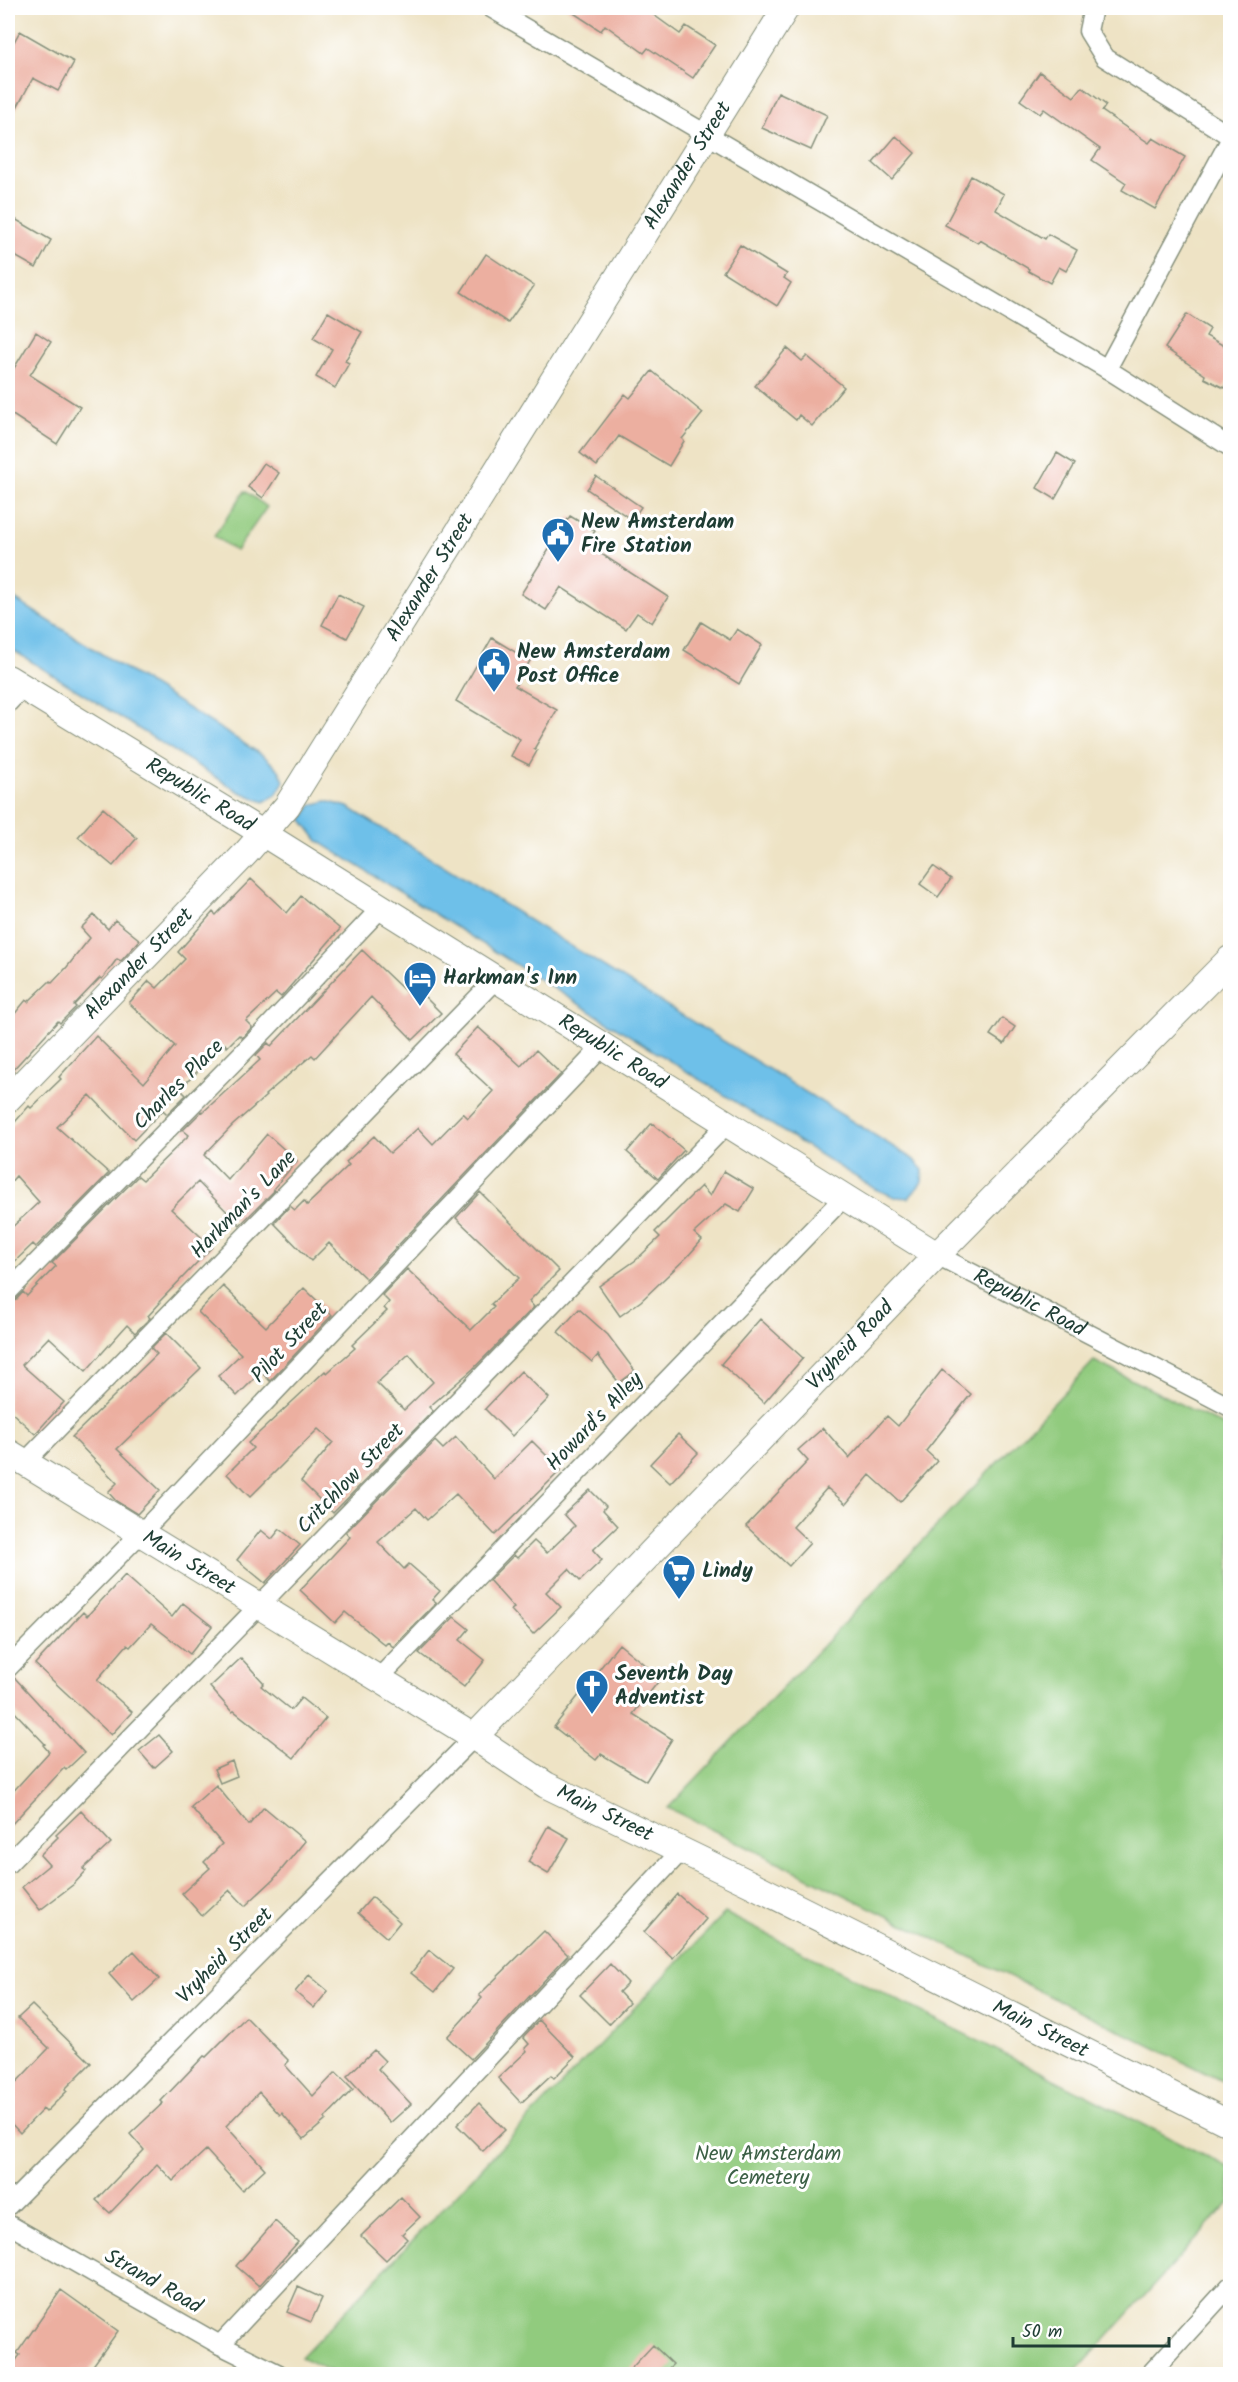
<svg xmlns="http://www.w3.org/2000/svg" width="1238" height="2382" viewBox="0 0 1238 2382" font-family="Kalam,sans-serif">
<rect width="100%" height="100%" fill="#fff"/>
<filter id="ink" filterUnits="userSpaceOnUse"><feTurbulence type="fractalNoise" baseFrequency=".0167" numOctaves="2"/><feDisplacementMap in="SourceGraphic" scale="12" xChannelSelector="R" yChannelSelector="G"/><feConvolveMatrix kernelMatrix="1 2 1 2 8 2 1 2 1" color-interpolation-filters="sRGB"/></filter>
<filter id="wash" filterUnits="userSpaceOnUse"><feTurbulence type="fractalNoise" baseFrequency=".008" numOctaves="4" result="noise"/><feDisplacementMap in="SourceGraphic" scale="24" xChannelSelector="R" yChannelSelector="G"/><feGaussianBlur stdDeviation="1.35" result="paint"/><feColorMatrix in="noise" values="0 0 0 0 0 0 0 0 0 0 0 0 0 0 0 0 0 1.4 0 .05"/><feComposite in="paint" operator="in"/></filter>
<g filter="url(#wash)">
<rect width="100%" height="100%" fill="#eee3c5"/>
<path fill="#91cb7e" stroke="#588459" stroke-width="1.5" d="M245 491 267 507 236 551 214 536Z
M1094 1361 1230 1429V2085L668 1808Z
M725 1913 1230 2168V2201L1074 2374H336L301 2357Z"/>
<path fill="#6ec0e9" stroke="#467e8e" stroke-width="1.5" d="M8 595 264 756 279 770 284 781 276 795 264 802 238 791 8 647Z
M326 801 348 807 913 1159 923 1170 922 1182 909 1198 895 1197 875 1189 318 841 302 820 312 805Z"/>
<g id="blocks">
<path fill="#ecafa0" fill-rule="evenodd" d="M566 8H644L680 34 686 26 715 45 693 78 648 48 644 53 605 25 601 31Z
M20 31 74 62 58 91 33 78 8 124V53Z
M1040 72 1074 97 1082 87 1106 105 1102 111 1149 143 1153 138 1185 157 1155 209 1122 190 1126 183 1092 160 1100 149 1044 109 1040 114 1020 100Z
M778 92 827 115 811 150 762 128Z
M896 136 915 153 892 180 873 163Z
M971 176 1004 194 996 210 1045 239 1048 234 1077 250 1066 271 1059 267 1050 283 1028 271 1029 269 980 240 978 243 945 225Z
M8 215 51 240 36 268 8 252Z
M740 245 787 274 784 278 791 283 777 306 723 272Z
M486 254 534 286 508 323 461 292Z
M328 312 362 332 345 361 349 363 335 388 316 377 332 349 313 338Z
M1187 314 1210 329 1206 336 1230 349V375L1224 388 1204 378 1205 375 1165 348Z
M36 332 51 342 30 375 80 407 57 444 8 412V378Z
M787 348 802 361 807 356 844 387 812 426 799 415 796 420 755 386Z
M652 371 703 413 682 439 684 441 669 466 619 436 597 466 580 453 625 394 630 398Z
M1057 453 1075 464 1055 499 1037 488Z
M264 463 279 473 263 498 248 487Z
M596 476 641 507 632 520 587 489Z
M570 516 595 531 586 544 668 597 652 623 637 613 626 629 561 587 546 610 521 594Z
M338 594 364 607 347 638 322 625Z
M701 622 730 640 737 629 762 645 739 684 684 650Z
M492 638 530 661 515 686 557 710 534 749 537 751 529 765 511 756 520 739 456 701Z
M103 808 137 838 113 866 78 837Z
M933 866 951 879 938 897 920 884Z
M251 879 287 913 301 896 340 929 281 997 276 993 246 1021 252 1027 242 1038 239 1035 227 1047 225 1044 180 1089 186 1095 167 1114 163 1110 134 1140 90 1095 57 1127 109 1173 36 1247 33 1244 8 1268V1231L39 1202 16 1176 8 1185V1130L29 1106 31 1108 61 1079 59 1077 96 1036 144 1083 175 1046 129 1003 149 981 157 988 185 959 178 952 213 912 216 915Z
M94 915 108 929 115 920 140 940 121 961 117 959 102 979 100 978 74 1005 76 1007 60 1023 58 1021 8 1075V1022L26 1000 28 1002 50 981 52 983 67 967 90 938 81 928Z
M362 950 407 993 414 986 441 1013 413 1040 371 997 315 1058 312 1055 265 1095 266 1096 233 1125 204 1155 228 1180 267 1134 297 1161 273 1189 274 1191 240 1225 198 1182 171 1209 212 1247 159 1302 160 1303 148 1316 150 1318 135 1333 127 1325 86 1371 49 1337 22 1365 64 1402 35 1434 8 1409V1303L16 1300 23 1292 27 1296 56 1266 52 1263 138 1176 143 1180 189 1135 183 1130 202 1111 203 1112 260 1060 256 1055 268 1043 271 1046Z
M1002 1018 1015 1027 1004 1044 990 1035Z
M478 1027 521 1066 536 1050 561 1074 366 1279 329 1243 311 1261 274 1223 290 1206 295 1210 304 1201 307 1205 349 1165 346 1162 374 1136 390 1153 418 1128 433 1144 463 1113 468 1118 493 1091 453 1054Z
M652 1123 684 1150 658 1179 627 1152Z
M724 1171 754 1189 740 1212 726 1204 694 1233 702 1240 688 1256 641 1301 620 1316 599 1286 636 1260 660 1237 655 1232 701 1186 710 1196Z
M480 1192 559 1271 529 1301 534 1307 473 1369 429 1407 433 1411 333 1513 301 1481 333 1442 318 1429 250 1497 227 1474 253 1448 248 1443 325 1371 327 1373 355 1348 352 1345 387 1311 384 1308 389 1302 382 1295 407 1269 471 1330 494 1307 491 1304 519 1278 456 1218ZM409 1354 433 1382 404 1410 377 1383Z
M223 1286 266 1327 304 1288 332 1315 270 1381 261 1372 237 1396 218 1376 241 1354 198 1312Z
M579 1309 608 1335 635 1371 619 1383 598 1355 592 1362 558 1332Z
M760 1319 803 1358 764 1403 721 1364Z
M166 1333 201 1368 117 1449 160 1490 137 1514 116 1501 108 1492 117 1483 72 1437 157 1354 151 1348Z
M942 1370 971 1394 926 1451 937 1461 900 1502 870 1475 846 1504 827 1488 793 1527 810 1543 789 1566 746 1526 808 1461 798 1450 823 1428 849 1458 887 1416 898 1426Z
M521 1371 549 1398 512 1436 485 1409Z
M678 1434 698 1453 670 1483 650 1464Z
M456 1437 494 1479 532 1441 561 1470 495 1535 456 1494 427 1520 416 1508 378 1542 404 1569 409 1564 440 1591 432 1600 436 1603 393 1647 388 1642 385 1645 345 1612 335 1623 300 1590 350 1537 346 1532 435 1441 443 1449Z
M590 1490 606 1506 603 1510 618 1526 593 1550 602 1560 580 1581 569 1569 546 1592 561 1607 533 1634 511 1610 514 1608 489 1580 514 1555 517 1558 534 1541 547 1553 575 1526 564 1514Z
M280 1529 300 1545 265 1583 237 1560 261 1530 272 1539Z
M125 1575 172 1617 183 1603 212 1626 190 1654 151 1624 130 1647 127 1645 97 1680 132 1712 111 1735 35 1664 83 1612 87 1616Z
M454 1617 469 1629 460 1640 485 1660 464 1687 419 1653Z
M619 1644 661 1678 633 1714 672 1739 646 1781 601 1754 596 1760 554 1727Z
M241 1658 264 1683 261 1686 291 1710 301 1698 326 1718 294 1758 234 1711 232 1712 210 1687Z
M14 1677 84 1753 66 1770 64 1768 8 1828V1797L49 1752 43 1745 45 1744 8 1705V1679Z
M159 1735 173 1751 154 1768 139 1751Z
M232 1761 237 1776 220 1783 214 1769Z
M216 1785 249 1825 264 1807 305 1841 273 1880 245 1906 230 1890 202 1916 182 1893 210 1868 204 1862 222 1844 191 1807Z
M81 1811 111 1843 83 1869 86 1871 74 1884 40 1910 22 1887 49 1865 40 1855 58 1837 56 1835Z
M548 1826 569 1838 548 1874 528 1862Z
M677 1894 706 1919 673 1958 644 1932Z
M372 1897 400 1922 387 1938 358 1913Z
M544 1931 568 1955 471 2059 447 2037 482 1998 479 1995Z
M429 1950 453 1969 435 1992 411 1973Z
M134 1951 159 1979 134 2002 109 1974Z
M610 1964 628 1983 619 1992 629 2003 609 2024 580 1995Z
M309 1975 328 1991 314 2008 295 1992Z
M32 2005 91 2063 65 2089 67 2091 46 2112 43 2109 20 2133 8 2120V2091L49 2048 18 2018Z
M246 2017 289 2061 285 2065 313 2096 336 2072 353 2089 325 2118 326 2120 304 2139 282 2113 280 2115 259 2092 226 2126 265 2169 242 2190 206 2150 173 2181 157 2164 110 2213 96 2200 144 2150 130 2134 163 2103 161 2101 204 2056 206 2057Z
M539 2020 575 2057 554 2078 551 2075 521 2103 498 2078 527 2051 525 2048 529 2044 523 2037Z
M374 2050 385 2061 378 2069 411 2104 390 2123 347 2076Z
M479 2103 505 2130 483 2151 457 2125Z
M401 2197 420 2217 402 2234 407 2239 386 2260 361 2236Z
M275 2221 298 2242 259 2286 236 2266Z
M298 2287 322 2298 311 2322 287 2312Z
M61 2290 118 2331 87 2374H8V2371L20 2355 17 2353Z
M653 2345 673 2364 663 2374H626Z"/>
</g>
</g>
<g filter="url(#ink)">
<use href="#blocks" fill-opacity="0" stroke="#86907c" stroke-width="1.5"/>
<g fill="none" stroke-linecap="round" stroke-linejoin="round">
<defs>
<g id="street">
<path d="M491 8 1107 369 1230 447"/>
<path d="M1093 8 1088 31 1104 57 1230 136"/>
<path d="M1107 369 1230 140"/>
<path d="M8 703 23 687"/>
<path id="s1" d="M937 1255 1230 1407"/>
<path d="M8 1292 267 1028 381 908"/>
<path d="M25 1462 496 979"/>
<path d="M8 1668 141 1533 602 1047"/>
<path d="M378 1679 844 1197"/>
<path d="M8 1864 727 1124"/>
<path d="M8 2206 474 1737"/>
<path d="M8 2224 220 2345 279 2374"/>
<path d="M220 2345 681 1851"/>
<path d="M1150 2374 1230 2286"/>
</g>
<g id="secondary">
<path id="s2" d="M8 678 264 834 937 1255"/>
<path id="s3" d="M8 1099 246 853 287 806 786 8"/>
<path id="s4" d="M8 1452 474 1737 546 1785 751 1884 1230 2124"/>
<path id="s5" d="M474 1737 937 1255 1230 959"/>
</g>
</defs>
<use href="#street" stroke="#86907c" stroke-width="21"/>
<use href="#secondary" stroke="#86907c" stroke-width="28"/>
<use href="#street" stroke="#fff" stroke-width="18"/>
<use href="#secondary" stroke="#fff" stroke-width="26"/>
</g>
</g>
<defs>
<symbol id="civic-pin" viewBox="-11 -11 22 30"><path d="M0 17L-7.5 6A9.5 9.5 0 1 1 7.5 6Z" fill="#1f6fb2" stroke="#fff"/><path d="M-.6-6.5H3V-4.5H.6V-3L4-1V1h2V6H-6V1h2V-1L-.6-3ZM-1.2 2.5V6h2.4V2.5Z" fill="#fff"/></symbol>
<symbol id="hotel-pin" viewBox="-11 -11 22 30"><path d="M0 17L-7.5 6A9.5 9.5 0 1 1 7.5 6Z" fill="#1f6fb2" stroke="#fff"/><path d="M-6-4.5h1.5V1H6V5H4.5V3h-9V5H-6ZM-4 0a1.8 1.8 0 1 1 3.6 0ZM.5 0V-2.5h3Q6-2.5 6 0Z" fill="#fff"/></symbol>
<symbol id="supermarket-pin" viewBox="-11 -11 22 30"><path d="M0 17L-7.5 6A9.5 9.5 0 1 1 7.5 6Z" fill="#1f6fb2" stroke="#fff"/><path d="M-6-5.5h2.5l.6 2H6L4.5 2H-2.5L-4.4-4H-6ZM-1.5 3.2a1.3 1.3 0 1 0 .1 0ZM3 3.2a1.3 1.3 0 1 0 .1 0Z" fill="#fff"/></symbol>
<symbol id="church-pin" viewBox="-11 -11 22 30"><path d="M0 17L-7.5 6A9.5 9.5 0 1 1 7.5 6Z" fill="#1f6fb2" stroke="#fff"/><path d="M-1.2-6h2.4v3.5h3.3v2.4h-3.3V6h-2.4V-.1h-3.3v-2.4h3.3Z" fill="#fff"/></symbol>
</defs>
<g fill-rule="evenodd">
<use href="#civic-pin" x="539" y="515" width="38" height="52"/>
<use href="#civic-pin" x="475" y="645" width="38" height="52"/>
<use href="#hotel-pin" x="401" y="959" width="38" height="52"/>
<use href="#supermarket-pin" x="660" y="1552" width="38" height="52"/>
<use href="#church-pin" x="573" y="1667" width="38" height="52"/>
</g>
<g text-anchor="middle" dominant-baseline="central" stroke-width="6" stroke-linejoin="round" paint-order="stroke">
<g font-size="21" fill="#1f3d34" stroke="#fff">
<text stroke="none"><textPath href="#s3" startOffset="1160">Alexander Street</textPath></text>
<text stroke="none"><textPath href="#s3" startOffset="674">Alexander Street</textPath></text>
<text stroke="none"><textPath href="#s2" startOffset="225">Republic Road</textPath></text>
<text stroke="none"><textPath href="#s3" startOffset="188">Alexander Street</textPath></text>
<text stroke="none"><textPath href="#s2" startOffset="711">Republic Road</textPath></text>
<text transform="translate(179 1085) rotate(-45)">Charles Place</text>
<text transform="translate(244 1205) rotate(-46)">Harkman's Lane</text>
<text stroke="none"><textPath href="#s1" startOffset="104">Republic Road</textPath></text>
<text transform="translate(290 1343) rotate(-47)">Pilot Street</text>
<text stroke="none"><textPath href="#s5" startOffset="543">Vryheid Road</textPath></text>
<text transform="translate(595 1422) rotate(-46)">Howard's Alley</text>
<text transform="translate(351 1479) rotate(-46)">Critchlow Street</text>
<text stroke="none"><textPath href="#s4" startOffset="212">Main Street</textPath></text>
<text stroke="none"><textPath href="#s4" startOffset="698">Main Street</textPath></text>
<text transform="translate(225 1956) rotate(-45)">Vryheid Street</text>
<text stroke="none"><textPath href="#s4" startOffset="1184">Main Street</textPath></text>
<text transform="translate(153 2282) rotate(30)">Strand Road</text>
</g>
<g font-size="21" font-weight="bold" fill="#1f3d34" stroke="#fff" text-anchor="start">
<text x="581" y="522">New Amsterdam<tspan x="581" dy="24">Fire Station</tspan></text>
<text x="517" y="652">New Amsterdam<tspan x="517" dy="24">Post Office</tspan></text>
<text x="443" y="978">Harkman's Inn</text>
<text x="702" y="1571">Lindy</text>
<text x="615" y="1674">Seventh Day<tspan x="615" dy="24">Adventist</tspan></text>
</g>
<g font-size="21" fill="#3c6046" stroke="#fff">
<text x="768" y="2154">New Amsterdam<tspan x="768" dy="24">Cemetery</tspan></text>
</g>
</g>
<rect width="1238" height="2382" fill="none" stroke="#fff" stroke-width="30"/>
<path d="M1013 2337v9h156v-9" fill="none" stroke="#1f3d34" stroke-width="3"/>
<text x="1022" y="2337" font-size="18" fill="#1f3d34" stroke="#ffffff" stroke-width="4.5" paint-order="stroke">50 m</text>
</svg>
